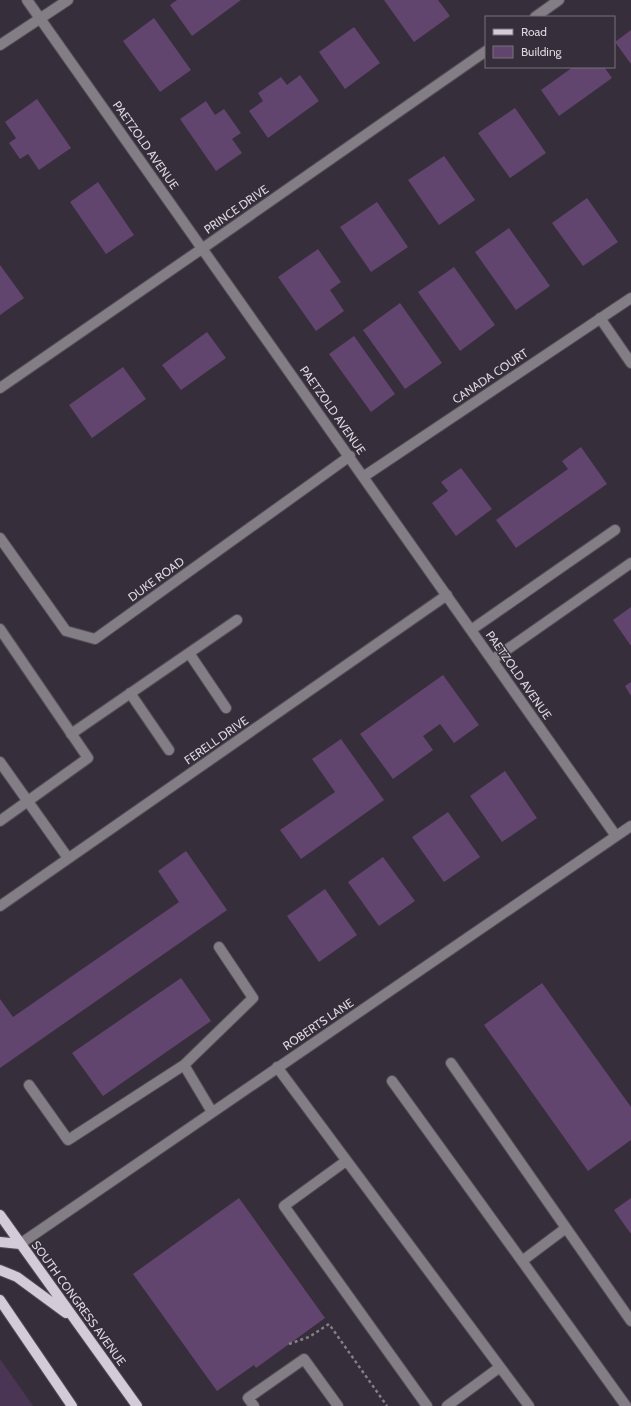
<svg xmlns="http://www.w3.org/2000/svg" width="631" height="1406" viewBox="0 0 631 1406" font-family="Cabin,sans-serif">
<rect width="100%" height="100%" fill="#362e3a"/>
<path fill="#4a3554" d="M0 1359 33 1406H0Z"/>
<path fill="#62456e" d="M177 0H241L192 36 170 5Z
M384 0H438L450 16 414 42Z
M154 18 191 70 160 92 123 41Z
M354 27 380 63 345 89 319 52Z
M631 30V64L615 42Z
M573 67H604L612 78 559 116 541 90Z
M300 75 319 101 268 138 249 111 263 101 258 93 281 77 287 85Z
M37 99 71 148 39 170 28 154 20 159 9 143 16 138 5 122Z
M206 101 215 115 224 109 241 133 232 139 242 153 216 171 180 119Z
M515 108 546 153 510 178 478 133Z
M444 156 475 200 439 225 408 180Z
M98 182 134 235 106 254 70 202Z
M587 198 618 242 583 266 552 223Z
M377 202 408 247 371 272 340 227Z
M509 228 550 286 516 310 475 252Z
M318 249 341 282 330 290 344 311 316 331 278 277Z
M0 265 24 298 0 315Z
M454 267 495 325 460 351 418 292Z
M400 303 442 363 405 389 363 330Z
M207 332 226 358 181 390 162 365Z
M354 336 395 394 371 412 329 354Z
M123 367 146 399 92 438 69 405Z
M581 447 607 484 516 548 496 520 568 469 562 461Z
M461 468 492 509 456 536 432 503 448 491 441 482Z
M631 607V646L613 620Z
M443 675 479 725 454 743 440 724 423 736 433 750 393 779 360 734Z
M631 682V696L625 686Z
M341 739 384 800 301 859 280 830 335 792 312 759Z
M505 771 537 818 502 842 470 796Z
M448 812 480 857 444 882 412 837Z
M186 851 227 910 0 1068V999L13 1017 179 902 158 871Z
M383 857 415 901 379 926 348 882Z
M325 889 357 935 319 962 287 916Z
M181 978 211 1021 103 1096 72 1053Z
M542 983 631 1107V1140L588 1171 484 1025Z
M239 1198 325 1318 256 1368 254 1365 217 1391 133 1274Z
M631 1198V1234L614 1210Z"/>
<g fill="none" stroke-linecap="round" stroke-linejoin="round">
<defs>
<path id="minor" d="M27 0 616 836
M535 17 559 0
M0 45 68 0
M600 318 631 363
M0 388 203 248 486 51
M363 477 631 298
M0 538 66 631 95 639 350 456
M0 629 88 758 0 821
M471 630 615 530
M189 653 226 708
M492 660 631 563
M130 693 169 750
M71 734 237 620
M0 762 68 858
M0 906 447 595
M451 1063 631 1321
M277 1067 500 1367
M392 1081 522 1261
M29 1085 68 1140 184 1065
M212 1112 184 1065 253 998 219 947
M346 1161 284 1206 427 1406
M566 1228 522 1261 626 1406
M20 1244 631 826
M254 1406 248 1398 304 1359 338 1406
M447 1406 500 1367 529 1406"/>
<path id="major" d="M0 1215 137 1406
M0 1242 20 1244
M0 1270 17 1277 66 1313
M0 1300 72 1406"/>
</defs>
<use href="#minor" stroke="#544c57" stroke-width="12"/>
<use href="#major" stroke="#544c57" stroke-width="12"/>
<path stroke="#857f88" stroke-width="2.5" stroke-dasharray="3 3" stroke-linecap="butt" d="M289 1344 309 1337 329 1324 387 1406"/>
<use href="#minor" stroke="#837e85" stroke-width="10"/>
<use href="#major" stroke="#d4cbd8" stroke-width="10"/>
</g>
<g text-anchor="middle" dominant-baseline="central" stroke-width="3" stroke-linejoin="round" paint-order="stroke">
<g font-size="12" fill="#dbd6dd" stroke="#362e3a">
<text transform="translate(146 145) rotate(55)">PAETZOLD AVENUE</text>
<text transform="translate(236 209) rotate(-35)">PRINCE DRIVE</text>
<text transform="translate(490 376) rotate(-34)">CANADA COURT</text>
<text transform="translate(333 410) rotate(55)">PAETZOLD AVENUE</text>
<text transform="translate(156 579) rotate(-36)">DUKE ROAD</text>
<text transform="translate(519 675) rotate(55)">PAETZOLD AVENUE</text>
<text transform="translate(216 740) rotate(-35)">FERELL DRIVE</text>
<text transform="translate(318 1024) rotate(-34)">ROBERTS LANE</text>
<text transform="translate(79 1303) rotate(54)">SOUTH CONGRESS AVENUE</text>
</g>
</g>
<rect x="485" y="16" width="130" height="52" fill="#362e3a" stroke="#78717b"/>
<rect x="493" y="29" width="20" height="6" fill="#d4cbd8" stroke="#78717b"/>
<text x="521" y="36" font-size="12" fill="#dbd6dd">Road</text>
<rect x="493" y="46" width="20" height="12" fill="#62456e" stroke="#78717b"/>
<text x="521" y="56" font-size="12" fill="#dbd6dd">Building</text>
</svg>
